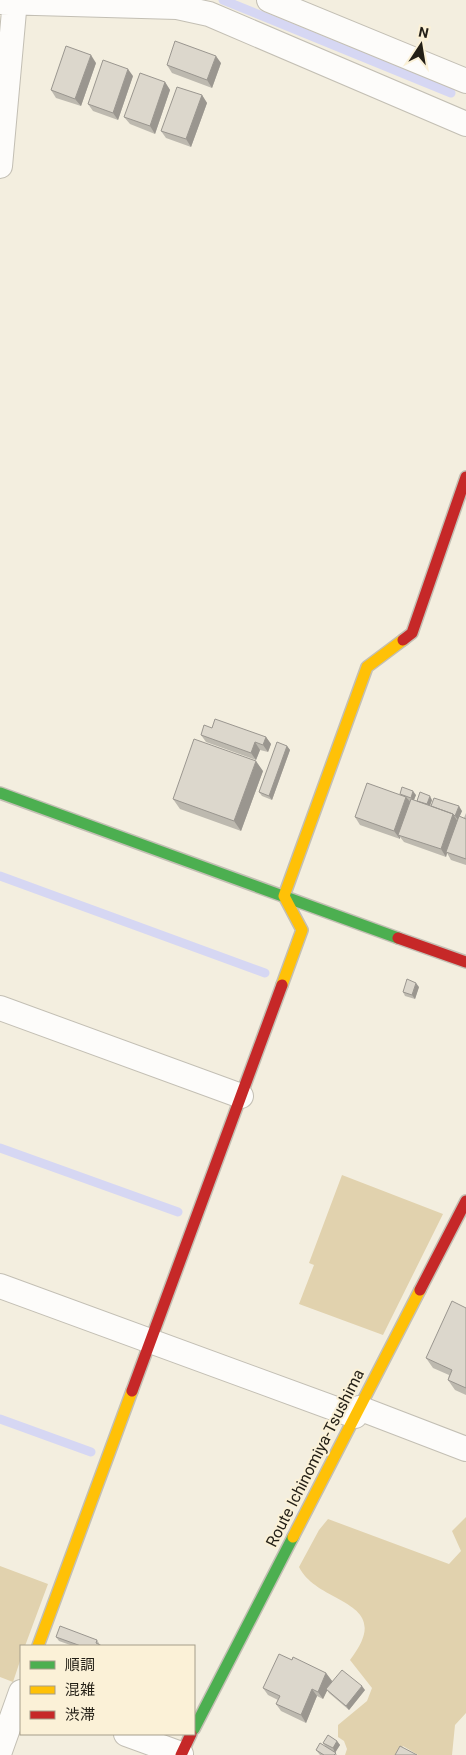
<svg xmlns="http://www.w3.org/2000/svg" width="466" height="1755" viewBox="0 0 466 1755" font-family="Roboto,'Noto Sans JP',sans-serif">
<rect width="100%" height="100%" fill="#f3eedf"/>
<path fill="#e1d2ae" d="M342 1175 443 1214 383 1335 299 1304 314 1265 309 1263Z
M466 1517V1713L455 1725 452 1755H418L403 1746 396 1755H345L347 1749 344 1741 338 1737V1725L367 1701 372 1688 350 1660C397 1599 318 1606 299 1567L319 1530 328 1519 449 1564 461 1551 452 1531Z
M0 1566 48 1584 25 1646H21V1658L13 1682 0 1677Z"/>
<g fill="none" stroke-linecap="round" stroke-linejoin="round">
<path stroke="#d6d7f3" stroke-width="9" d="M223 0 451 93
M0 876 265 973
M0 1148 178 1212
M0 1419 91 1452"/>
<defs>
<path id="street" d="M269 0 466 81
M0 2 177 7 209 14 466 124
M0 166 15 0
M0 1008 241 1096
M0 1286 355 1416
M359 1408 466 1449
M126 1734 181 1754
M0 1751 21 1692"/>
<path id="fast" d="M0 793 398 938
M194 1729 293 1537"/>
<path id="slow" d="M282 985 302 930 284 896 367 667 403 640
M293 1537 420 1290
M38 1646 132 1391"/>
<path id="jam" d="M403 640 412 633 466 477
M398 938 466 962
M420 1290 466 1201
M132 1391 282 985
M181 1755 191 1734"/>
</defs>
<use href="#street" stroke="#c3bfb4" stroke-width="26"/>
<use href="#fast" stroke="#c3bfb4" stroke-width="14"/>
<use href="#slow" stroke="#c3bfb4" stroke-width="14"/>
<use href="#jam" stroke="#c3bfb4" stroke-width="14"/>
<use href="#street" stroke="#fdfcfa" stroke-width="24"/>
<use href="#fast" stroke="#4caf50" stroke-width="11"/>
<use href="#slow" stroke="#ffc107" stroke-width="11"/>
<use href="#jam" stroke="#c62828" stroke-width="11"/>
</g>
<path fill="#bdb9af" d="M96 63 81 106 56 98 51 90Z
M221 63 212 88 172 73 167 65Z
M133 76 118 120 93 111 88 104Z
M165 82 170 90 155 134 130 124 124 117Z
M202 95 207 103 191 147 166 138 161 131Z
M212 728 266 737 271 744 268 752 260 750 256 760 206 742 201 735Z
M287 746 290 750 272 800 262 796 259 792Z
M263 771 241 831 180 809 173 799Z
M400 795H416L414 800 418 802 417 801 432 800 430 806 462 811 459 817 464 818 466 813V865L451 860 447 853 446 857 404 842 400 837V839L360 825 355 817Z
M419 987 415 999 405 996 403 992Z
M466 1308V1395L455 1390 448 1380 449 1375 433 1368 426 1358Z
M56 1637 97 1640 100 1645 103 1646H73L59 1641Z
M292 1660 326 1673 332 1681 330 1685 365 1690 349 1710 329 1693 327 1690 323 1699 317 1696 306 1723 281 1711 276 1704 278 1700 268 1695 263 1688Z
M337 1741 340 1745 335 1752 337 1755H320L316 1750 326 1747 323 1743Z"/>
<path fill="#9a968f" d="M91 55 96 63 81 106 75 99Z
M216 56 221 63 212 88 207 80Z
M128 69 133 76 118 120 113 113Z
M165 82 170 90 155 134 150 126Z
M202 95 207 103 191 147 186 139Z
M266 737 271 744 268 752 263 745Z
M255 742 260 750 256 760 251 753Z
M287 746 290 750 272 800 269 796Z
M256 761 263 771 241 831 234 821Z
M413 791 416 795 413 802 411 798Z
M430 796 432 800 429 808 427 804Z
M406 797 412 804 398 835 400 837V839L394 831Z
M459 806 462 811 458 820 455 816Z
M453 814 458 822 446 852 447 853 446 857 441 849Z
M416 983 419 987 415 999 412 995Z
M326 1673 332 1681 323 1699 318 1692Z
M362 1686 365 1690 349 1710 346 1706Z
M312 1689 317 1696 306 1723 301 1715Z
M337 1741 340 1745 335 1753 333 1748Z"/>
<path fill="#dcd7cc" stroke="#9a968f" d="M175 41 216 56 207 80 167 65Z
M66 46 91 55 75 99 51 90Z
M103 60 128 69 113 113 88 104Z
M140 73 165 82 150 126 124 117Z
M177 87 202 95 186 139 161 131Z
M215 719 266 737 263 745 255 742 251 753 201 735 204 725 212 728Z
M194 739 256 761 234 821 173 799Z
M277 742 287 746 269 796 259 792Z
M367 783 406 797 394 831 355 817Z
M402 787 413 791 411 798 400 794Z
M420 792 430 796 427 804 417 801Z
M434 798 459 806 455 816 453 814 431 806Z
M411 799 453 814 441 849 398 835Z
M459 816 466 819V859L446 852Z
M407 979 416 983 412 995 403 992Z
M452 1301 466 1308V1388L448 1380 452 1370 426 1358Z
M60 1626 97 1640 96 1643 102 1646H81L56 1637Z
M279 1654 292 1660 293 1657 326 1673 318 1692 312 1689 301 1715 276 1704 280 1696 263 1688Z
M342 1670 362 1686 346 1706 326 1689Z
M328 1735 337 1741 333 1748 323 1743Z
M320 1743 336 1753 334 1755H324L316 1750Z
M400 1746 417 1755H395Z"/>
<g text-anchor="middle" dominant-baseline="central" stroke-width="4" stroke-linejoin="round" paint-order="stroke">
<g font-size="16" fill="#231f16" stroke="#fbf1d7">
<text transform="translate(315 1458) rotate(-63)">Route Ichinomiya-Tsushima</text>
</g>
</g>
<rect x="20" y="1645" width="175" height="90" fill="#fbf1d7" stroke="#a59d8a"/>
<rect x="30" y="1661" width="25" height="8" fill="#4caf50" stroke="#a59d8a"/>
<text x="65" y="1670" font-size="15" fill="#231f16">順調</text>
<rect x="30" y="1686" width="25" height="8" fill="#ffc107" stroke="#a59d8a"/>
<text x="65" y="1695" font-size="15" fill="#231f16">混雑</text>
<rect x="30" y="1711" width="25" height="8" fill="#c62828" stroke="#a59d8a"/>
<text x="65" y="1720" font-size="15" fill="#231f16">渋滞</text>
<g transform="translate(421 45) rotate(12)" stroke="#fbf1d7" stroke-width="4" paint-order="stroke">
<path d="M0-4L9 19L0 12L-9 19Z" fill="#231f16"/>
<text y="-8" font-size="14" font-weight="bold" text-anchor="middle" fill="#231f16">N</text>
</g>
</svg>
